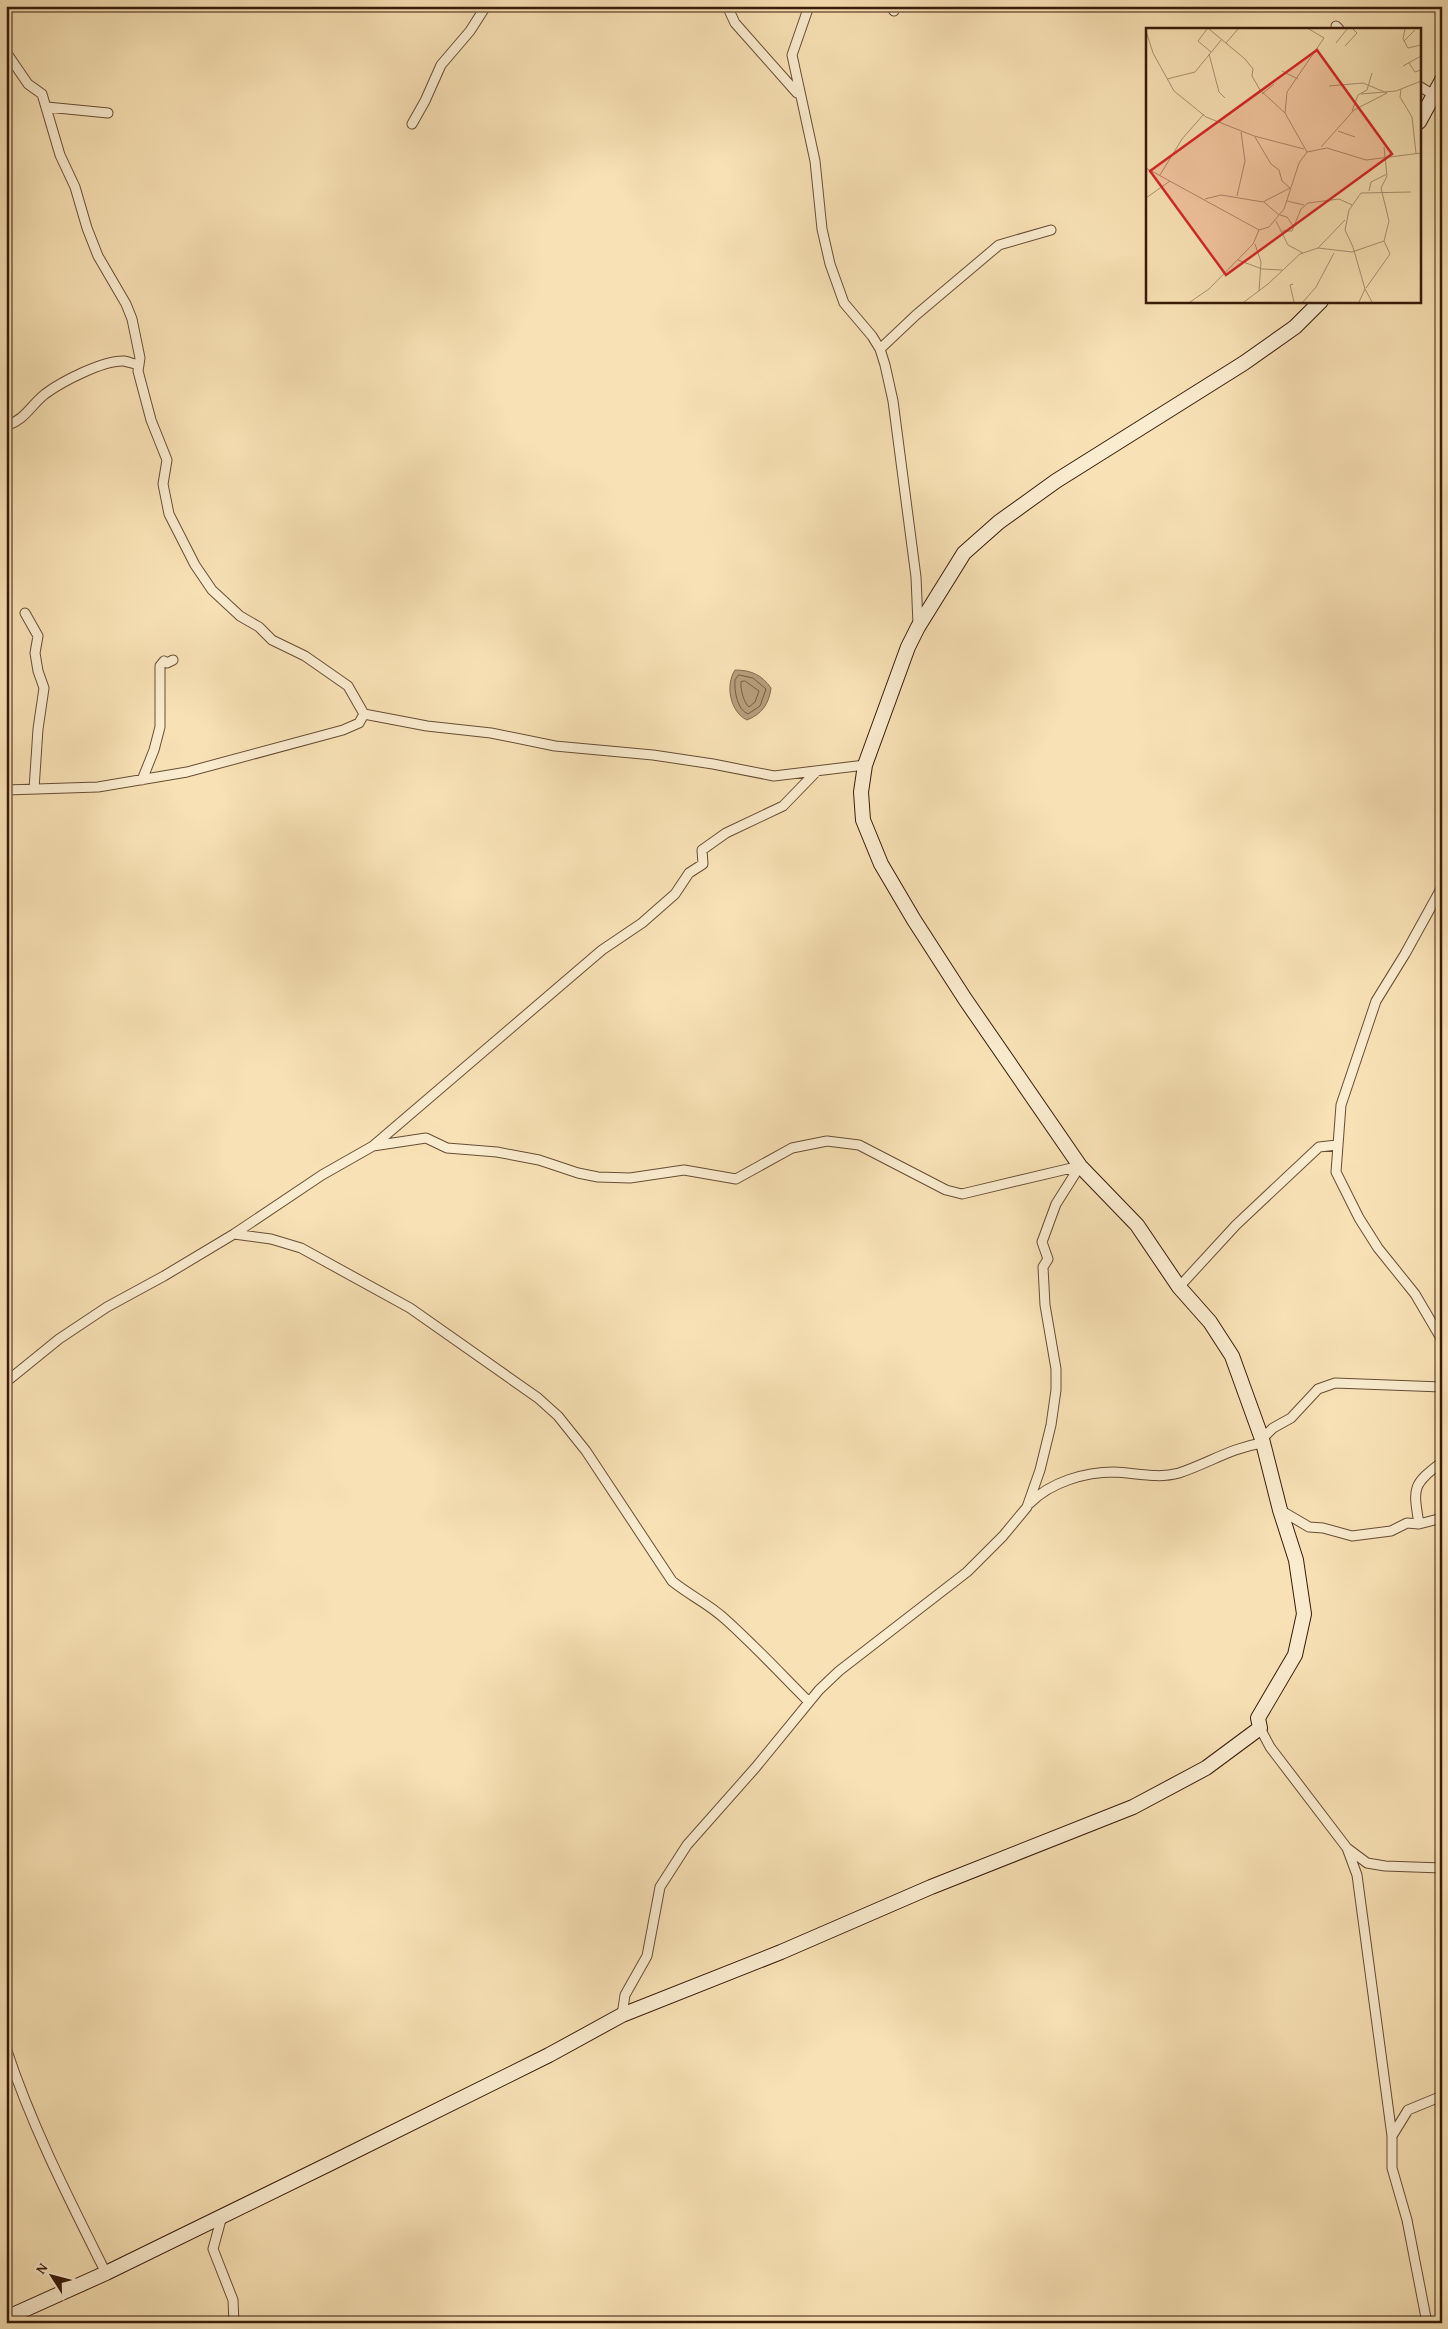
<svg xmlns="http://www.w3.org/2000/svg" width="1448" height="2329" viewBox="0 0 1448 2329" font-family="'Gentium Book Plus',serif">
<rect width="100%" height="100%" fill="#f8e2b5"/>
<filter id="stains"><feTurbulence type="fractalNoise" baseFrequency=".004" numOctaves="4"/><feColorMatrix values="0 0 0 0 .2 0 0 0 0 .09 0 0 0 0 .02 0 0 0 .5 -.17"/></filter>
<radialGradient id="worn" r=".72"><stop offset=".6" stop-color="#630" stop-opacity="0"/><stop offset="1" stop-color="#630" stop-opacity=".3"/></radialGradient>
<path fill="#b79e7b" stroke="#846a4e" d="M735 670C751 670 762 675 771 688 769 704 762 714 747 720 730 712 725 685 735 670Z"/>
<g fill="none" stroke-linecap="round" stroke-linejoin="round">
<path stroke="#785c42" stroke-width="1" d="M739 675 753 678 766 689 760 706 748 714C737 710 734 690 735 680Z
M745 681 759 691 755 702 749 707C744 703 740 689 741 682Z"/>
<defs>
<path id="street" d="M727 6 735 23 797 93
M809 6 792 55 815 161 822 229 830 264 844 303 872 336 880 349 885 365 893 401 916 577 918 624
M890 6 894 11
M1336 26 1339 29
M6 52 28 84 42 94 60 155 75 187 87 228 98 256 126 304 132 319 140 358 138 371 151 420 167 460 163 484 169 514 195 565 212 590 240 616 259 627 272 640 305 656 348 686 364 714
M1419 86 1442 100
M47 107 108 113
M412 124 425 101 441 65 470 31 486 6
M880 349 916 315 999 245 1051 230
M6 426C26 419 30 406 45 394 61 382 103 360 124 361 129 362 134 364 139 365
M25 613 38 636 35 653 38 671 44 688 38 729 34 789
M142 780 154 750 160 727V666L164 661 167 663 173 660
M6 790 98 787 187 772 343 730 359 723 364 714 427 726 491 733 555 746 653 755 713 764 774 776 865 765
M1442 887 1405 954 1376 1001 1341 1105 1336 1172 1359 1218 1378 1248 1415 1294 1442 1340
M373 1146 426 1138 447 1148 497 1152 539 1160 578 1173 598 1177 630 1178 684 1170 736 1179 792 1148 827 1141 859 1145 946 1190 962 1194 1080 1166
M234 1234 271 1239 301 1248 410 1308 538 1398 558 1416 586 1451 672 1581C689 1595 709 1604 725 1619 754 1645 781 1674 809 1702
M1179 1287 1236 1225 1319 1147 1337 1145
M6 1382 59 1339 107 1307 164 1276 234 1234 322 1175 373 1146 602 950 642 923 675 894 689 873 703 864 702 850 726 833 783 806 816 772
M1262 1439 1273 1428 1291 1418 1318 1389 1335 1383 1442 1387
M1030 1503C1051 1482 1085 1472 1114 1472 1136 1473 1158 1479 1179 1473 1209 1463 1231 1448 1262 1443
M1280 1510 1309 1527 1323 1528 1352 1536 1391 1531 1407 1523 1419 1524 1442 1518
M1419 1524C1413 1487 1412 1485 1442 1462
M1260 1728 1270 1747 1347 1848 1357 1875 1392 2136V2168L1407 2220 1427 2323
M1347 1848 1367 1863 1385 1866 1442 1868
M622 2015 625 1995 647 1956 660 1887 687 1845 756 1767 819 1690 839 1671 967 1572 1003 1536 1027 1507 1040 1470 1051 1425 1056 1390V1369L1045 1305 1043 1267 1048 1259 1042 1242 1056 1204 1080 1166
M6 2048C32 2127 69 2199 106 2273
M1392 2136 1408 2110 1442 2096
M222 2216 213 2249 233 2300 234 2323"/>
<path id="secondary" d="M1419 122 1442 80
M6 2318 106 2273 327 2165 549 2055 622 2015 781 1952 931 1887 1133 1807 1206 1768 1260 1728 1258 1718 1295 1655 1304 1614 1296 1560 1280 1510 1262 1439 1232 1356 1210 1322 1179 1287 1137 1225 1080 1166 965 999 914 920 881 864 863 820 861 792 865 765 908 647 918 627 964 553 999 522 1056 481 1244 363 1295 327 1321 301"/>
</defs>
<use href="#street" stroke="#684d35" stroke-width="11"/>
<use href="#secondary" stroke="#381b0a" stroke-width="16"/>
<use href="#street" stroke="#faeccf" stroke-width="9"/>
<use href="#secondary" stroke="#faeccf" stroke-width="14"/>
</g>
<g transform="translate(1146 28)">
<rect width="275" height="275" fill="#f8e2b5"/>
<path fill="none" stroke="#ab9271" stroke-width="1" d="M61 1 52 13 65 24M63 1 99 31 107 41 106 48 114 62 139 85 161 124M259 1 257 11 262 20 275 17M0 3 7 25 28 63 60 89 108 108 158 121M258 13 269 2M80 15 92 1M190 15 201 1M199 18 211 5 207 1M63 26 73 64 79 70M263 35 269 44 275 42M257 38 275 28M136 43 152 51M21 51 49 44 76 11M255 61 254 69 266 89 270 125M116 66 128 56M215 66 250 63 275 53M206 83 212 67 221 62 226 45M139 85 141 64 178 10 163 1M192 103 209 109M109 109 125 136 133 142 136 153 144 160M175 119 208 82 241 65 217 55 183 58M0 140 113 202 123 199 138 181 153 135 161 124 181 120 220 132 275 125M14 147 36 111 58 86M235 160 241 148 238 119M223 163 225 154 241 146M91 168 99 133 95 104M0 170 24 153M59 171 75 167 117 174 144 160M141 173 158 177M118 174 133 187M134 187 141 189 148 199M130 193 142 217 157 225M136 203H146L155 181 162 175 193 171 206 177M109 216 115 234 113 263M172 220 206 224 238 213 243 193 235 160M92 232 116 241 136 242M147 256 144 257 148 274M220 260 244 226 238 213M219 261 207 219 199 202 203 182 215 165 265 164M44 274 63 261 107 216 113 202M98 274 122 256 154 226 172 220 199 192M157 274 170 259 188 225M213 274 219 261 226 274"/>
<path fill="#d62828" fill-opacity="0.15" stroke="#d62828" stroke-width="2.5" d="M171 22 246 126 80 247 4 143Z"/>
<rect width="275" height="275" fill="none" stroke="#381b0a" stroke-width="2.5"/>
</g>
<rect width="1448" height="2329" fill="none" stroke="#f8e2b5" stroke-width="25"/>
<rect x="8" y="8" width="1433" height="2314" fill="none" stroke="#381b0a" stroke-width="2.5"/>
<rect x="12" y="12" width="1423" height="2304" fill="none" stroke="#381b0a"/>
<g transform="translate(52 2276) rotate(306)" stroke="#faeccf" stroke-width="4" paint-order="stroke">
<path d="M0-4L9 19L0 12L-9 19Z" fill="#381b0a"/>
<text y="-8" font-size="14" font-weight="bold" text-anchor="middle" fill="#381b0a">N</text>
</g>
<rect width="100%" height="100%" filter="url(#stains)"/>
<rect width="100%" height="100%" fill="url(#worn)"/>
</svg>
